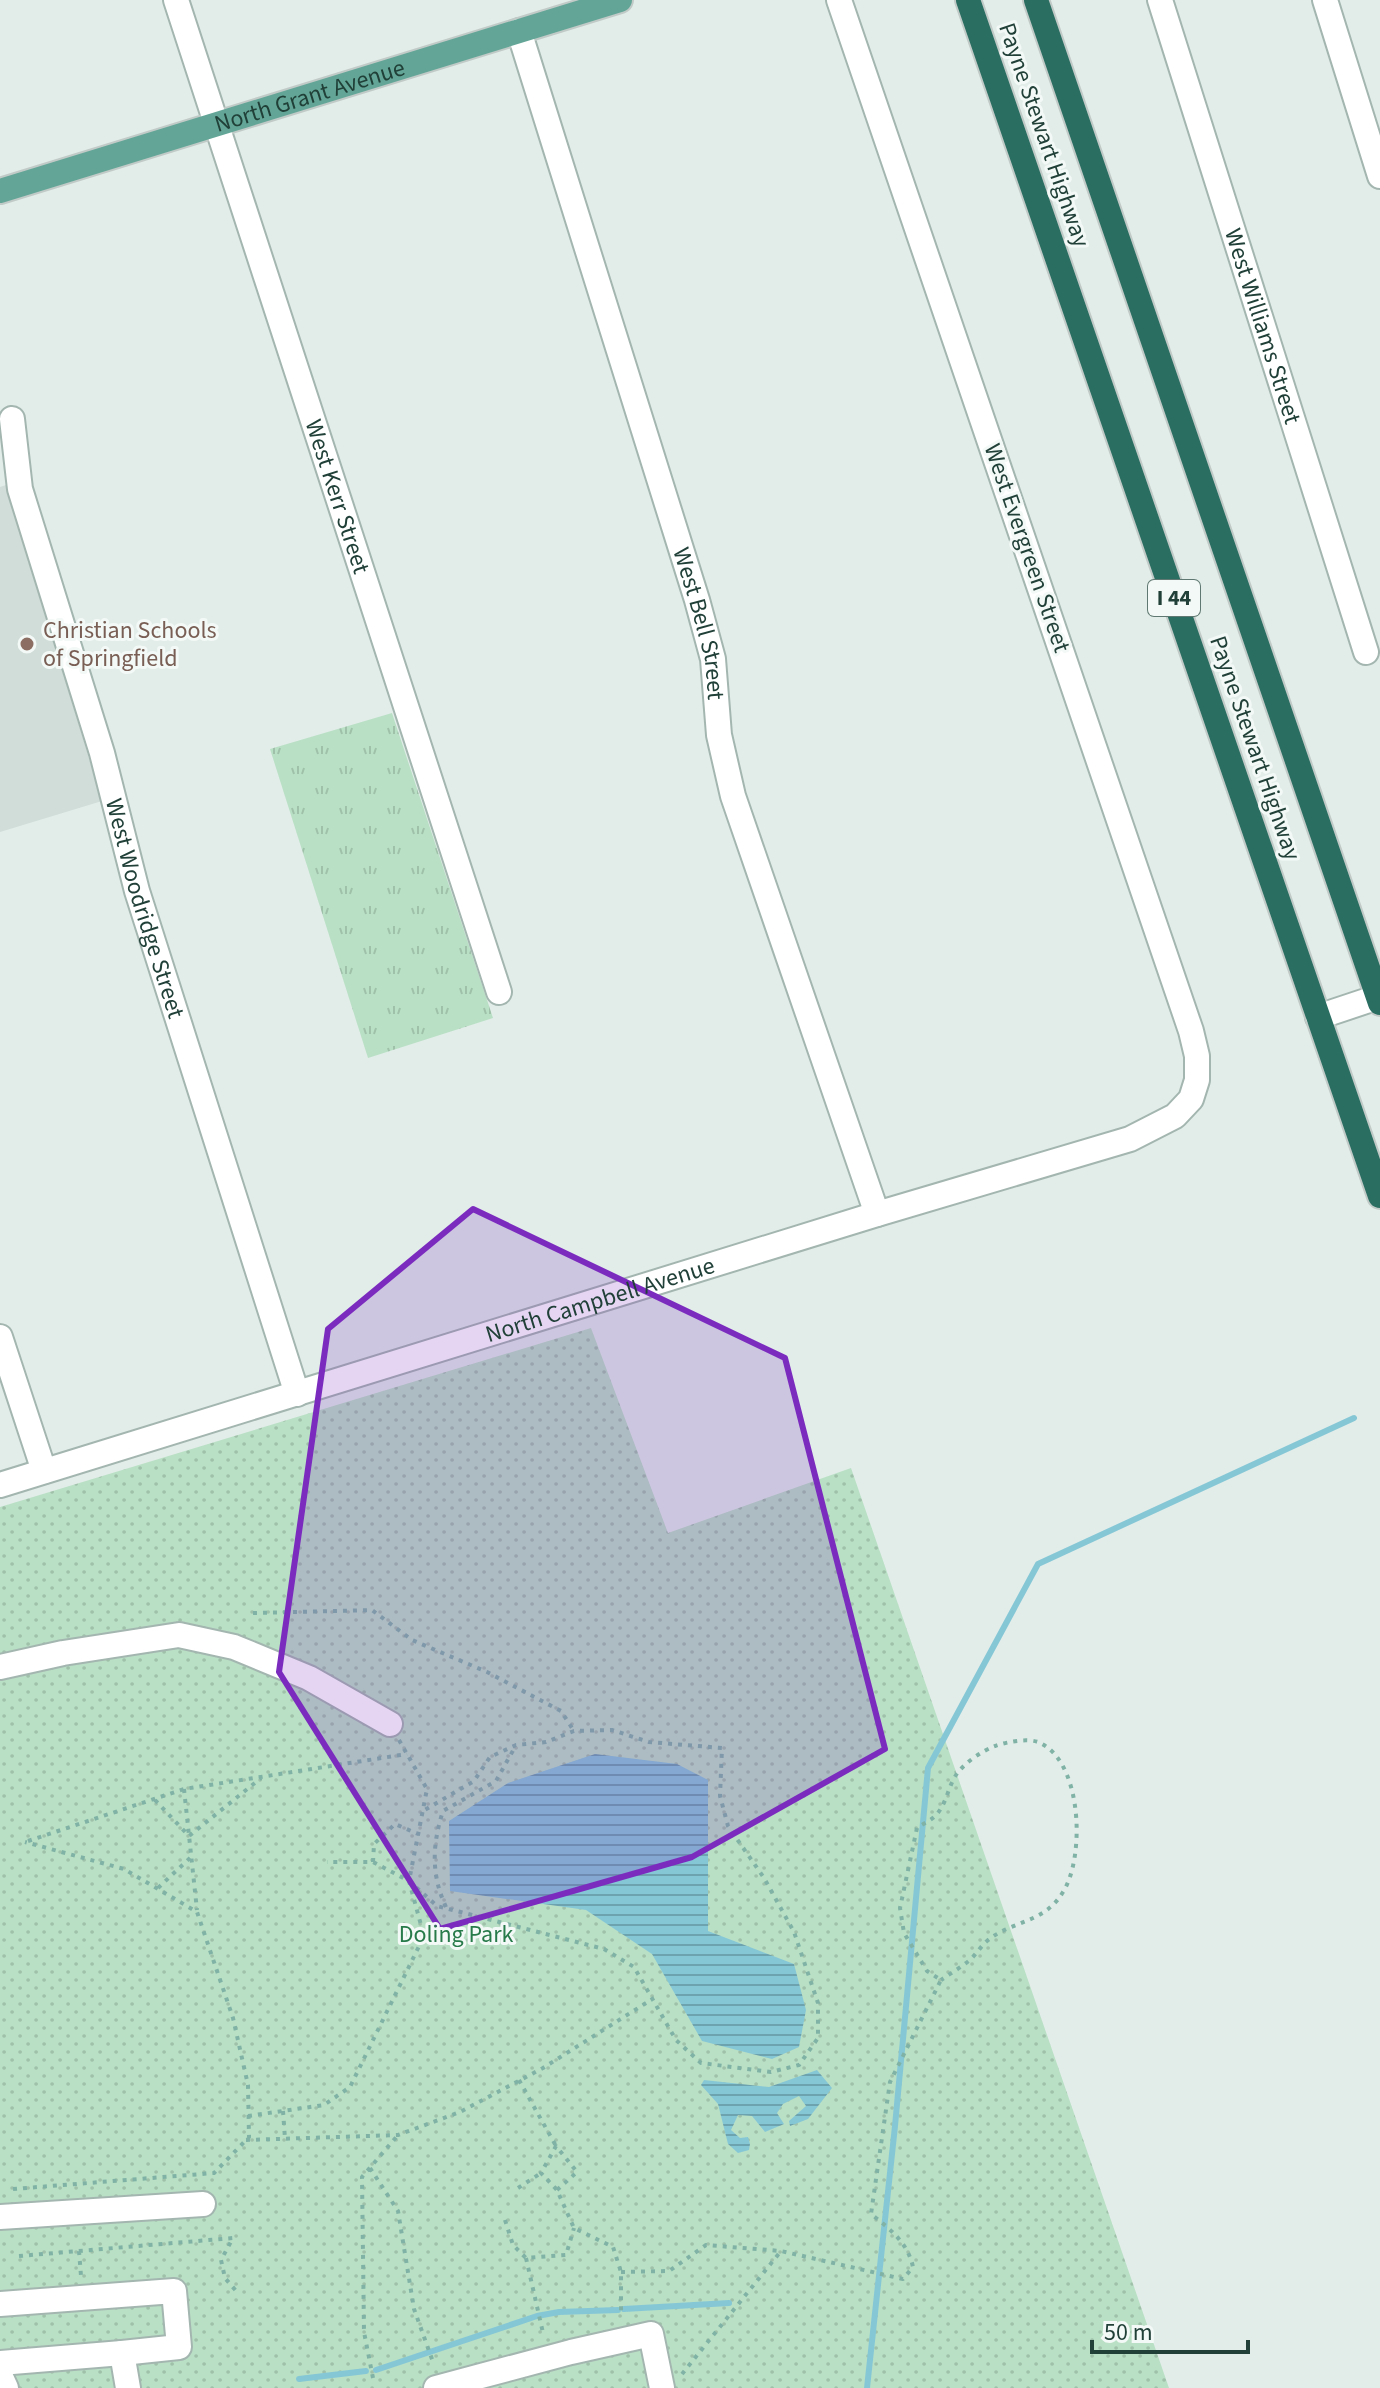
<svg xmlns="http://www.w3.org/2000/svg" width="1380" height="2388" viewBox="0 0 1380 2388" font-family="'Source Sans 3',sans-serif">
<defs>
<pattern id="grass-tufts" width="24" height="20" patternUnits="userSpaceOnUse" patternTransform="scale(2)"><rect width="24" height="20" fill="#b9e0c5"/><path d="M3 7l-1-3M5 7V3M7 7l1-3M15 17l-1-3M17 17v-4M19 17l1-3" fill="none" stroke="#9fc1aa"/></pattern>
<pattern id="park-dots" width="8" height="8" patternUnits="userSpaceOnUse" patternTransform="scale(2)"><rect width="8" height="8" fill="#b9e0c5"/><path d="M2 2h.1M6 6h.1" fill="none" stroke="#9fc1aa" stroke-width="1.8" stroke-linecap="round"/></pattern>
<pattern id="water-rules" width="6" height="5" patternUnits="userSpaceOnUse" patternTransform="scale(2)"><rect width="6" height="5" fill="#86c7d6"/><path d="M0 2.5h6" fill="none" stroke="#6da3af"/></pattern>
</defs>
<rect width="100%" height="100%" fill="#e2ede9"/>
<path fill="#d0ddd8" d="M6 485 102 801 0 832V487Z"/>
<path fill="url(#grass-tufts)" d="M392 713 493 1018 368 1058 270 749Z"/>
<path fill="url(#park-dots)" d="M591 1328 668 1533 851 1468 1169 2388H0V1507Z"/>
<path fill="url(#water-rules)" d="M595 1754 677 1764 708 1780V1931L794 1964 806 2010 799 2047 772 2059 702 2041 652 1954 586 1910 450 1891 449 1821 508 1783Z
M817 2070 832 2088 808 2119 790 2126 789 2121 806 2106 799 2096 783 2104 777 2113 784 2124 765 2132 752 2116 738 2115 731 2130 740 2138 748 2137 750 2144 749 2150 738 2153 728 2144 718 2104 701 2085 704 2080 769 2087Z"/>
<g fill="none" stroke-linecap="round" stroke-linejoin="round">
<path stroke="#86c7d6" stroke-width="6" d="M624 2309 729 2303
M376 2370 537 2316 559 2312 618 2310
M299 2379 366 2371
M867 2388 895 2126 928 1768 1038 1564 1354 1418"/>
<defs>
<g id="minor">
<path id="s1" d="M176 0 499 992"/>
<path id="s2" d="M1160 0 1366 652"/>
<path d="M1325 0 1380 176"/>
<path id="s3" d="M519 31 697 600 713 659 719 735 733 796 877 1214"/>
<path id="s4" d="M12 419 20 489 102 753 137 891 297 1394"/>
<path d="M1318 1017 1378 997"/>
<path d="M0 1337 44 1471"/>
<path id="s5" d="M0 1485 877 1214 1130 1139 1175 1116 1191 1099 1197 1080V1056L1191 1031 839 0"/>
<path d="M0 1667 63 1653 179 1635 234 1647 309 1678 390 1724"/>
<path d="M0 2217 203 2204"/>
<path d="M0 2304 174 2291 179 2347 122 2353 128 2388"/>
<path d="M0 2363 122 2353"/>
<path d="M0 2375 6 2388"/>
<path d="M436 2388 571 2352 651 2334 662 2388"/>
</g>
<g id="major">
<path id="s6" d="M0 191 620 0"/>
</g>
<path id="highway" d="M968 0 1380 1196
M1036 0 1380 1003"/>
</defs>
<use href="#minor" stroke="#a4b6b0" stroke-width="28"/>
<use href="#major" stroke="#c1cac7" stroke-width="28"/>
<use href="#highway" stroke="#c1cac7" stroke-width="28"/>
<path stroke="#80b3a5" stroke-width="4" stroke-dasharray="4 6" stroke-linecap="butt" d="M253 1613 372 1610 412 1640 487 1672 561 1711 574 1731
M399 1740 427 1789 409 1881 437 1906 604 1949 634 1967 676 2040 701 2063 771 2072 799 2065 818 2038V2003L794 1932 764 1878 728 1826 720 1796 722 1748 649 1742 612 1730 574 1731 546 1742 516 1745 490 1757 474 1781 423 1811
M184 1789 197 1910
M155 1800 189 1836 261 1778
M28 1841 184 1789 407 1754
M373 1862 374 1844 395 1824 418 1834
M158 1888 191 1857
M446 1907C431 1875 432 1845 443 1811L496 1781 515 1747
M519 2080 556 2146
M283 2111 285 2139
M248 2116 324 2105 350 2087 424 1936 409 1881 373 1862H327
M246 2140 398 2135 460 2112 543 2068 654 1998
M370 2168 398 2211 414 2309 433 2362
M518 2188 541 2173
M13 2189 214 2173 249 2137 248 2085 233 2018 197 1912 124 1869 25 1842
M557 2190 577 2172 556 2146 541 2173 557 2190 574 2228 613 2247 621 2272V2315
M505 2220 513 2245 526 2258 566 2255 574 2228
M79 2251 81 2276
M19 2256 233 2238 221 2260 225 2278 237 2292
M526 2258 543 2333
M621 2272 669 2271 706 2245 781 2251 903 2279 913 2267C908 2243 890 2229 871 2214L890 2082 941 1980 927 1971 904 1933 900 1908 917 1828C924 1823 932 1820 937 1814 947 1802 948 1787 956 1775 964 1763 982 1751 995 1746 1007 1742 1026 1738 1038 1742 1083 1760 1085 1858 1063 1892 1044 1924 1012 1920 987 1941 981 1946 977 1953 971 1959 962 1967 951 1973 941 1980
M682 2374 781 2251
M373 2378 364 2332 362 2177 398 2135"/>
<use href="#minor" stroke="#fff" stroke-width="24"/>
<use href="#major" stroke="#63a697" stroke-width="24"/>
<use href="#highway" stroke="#2a6e62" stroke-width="24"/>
</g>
<path fill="#7b2cbf" fill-opacity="0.2" stroke="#7b2cbf" stroke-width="6" stroke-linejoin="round" d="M473 1209 785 1358 885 1749 692 1857 440 1929 279 1672 328 1329Z"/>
<circle fill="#8d6e63" stroke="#f3f9f6" stroke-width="3" cx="27" cy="644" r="8"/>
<g text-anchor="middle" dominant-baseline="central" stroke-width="6" stroke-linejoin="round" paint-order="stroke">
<rect fill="#f3f9f6" stroke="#5f7871" stroke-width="2" x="1148" y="580" width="52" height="36" rx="6"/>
<g font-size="22" font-weight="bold" fill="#204038">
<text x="1174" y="598">I 44</text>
</g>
<g font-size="24" fill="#204038" stroke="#f3f9f6">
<text stroke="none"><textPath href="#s6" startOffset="324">North Grant Avenue</textPath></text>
<text transform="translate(1044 135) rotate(71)">Payne Stewart Highway</text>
<text stroke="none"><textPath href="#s2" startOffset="342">West Williams Street</textPath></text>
<text stroke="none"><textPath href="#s1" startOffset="522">West Kerr Street</textPath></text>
<text transform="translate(1027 548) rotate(71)">West Evergreen Street</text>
<text stroke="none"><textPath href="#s3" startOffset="620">West Bell Street</textPath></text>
<text transform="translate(1255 748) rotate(71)">Payne Stewart Highway</text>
<text stroke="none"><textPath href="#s4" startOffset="508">West Woodridge Street</textPath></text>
<text stroke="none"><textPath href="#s5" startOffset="628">North Campbell Avenue</textPath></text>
</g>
<g font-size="24" fill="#785e54" stroke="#f3f9f6" text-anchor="start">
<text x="43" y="630">Christian Schools<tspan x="43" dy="28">of Springfield</tspan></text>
</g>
<g font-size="24" fill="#277a4a" stroke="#f3f9f6">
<text x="456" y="1934">Doling Park</text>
</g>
</g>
<path d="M1092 2340v12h156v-12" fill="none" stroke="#204038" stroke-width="4"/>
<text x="1104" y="2340" font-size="24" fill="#204038" stroke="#f3f9f6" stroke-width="6" paint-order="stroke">50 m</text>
</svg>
